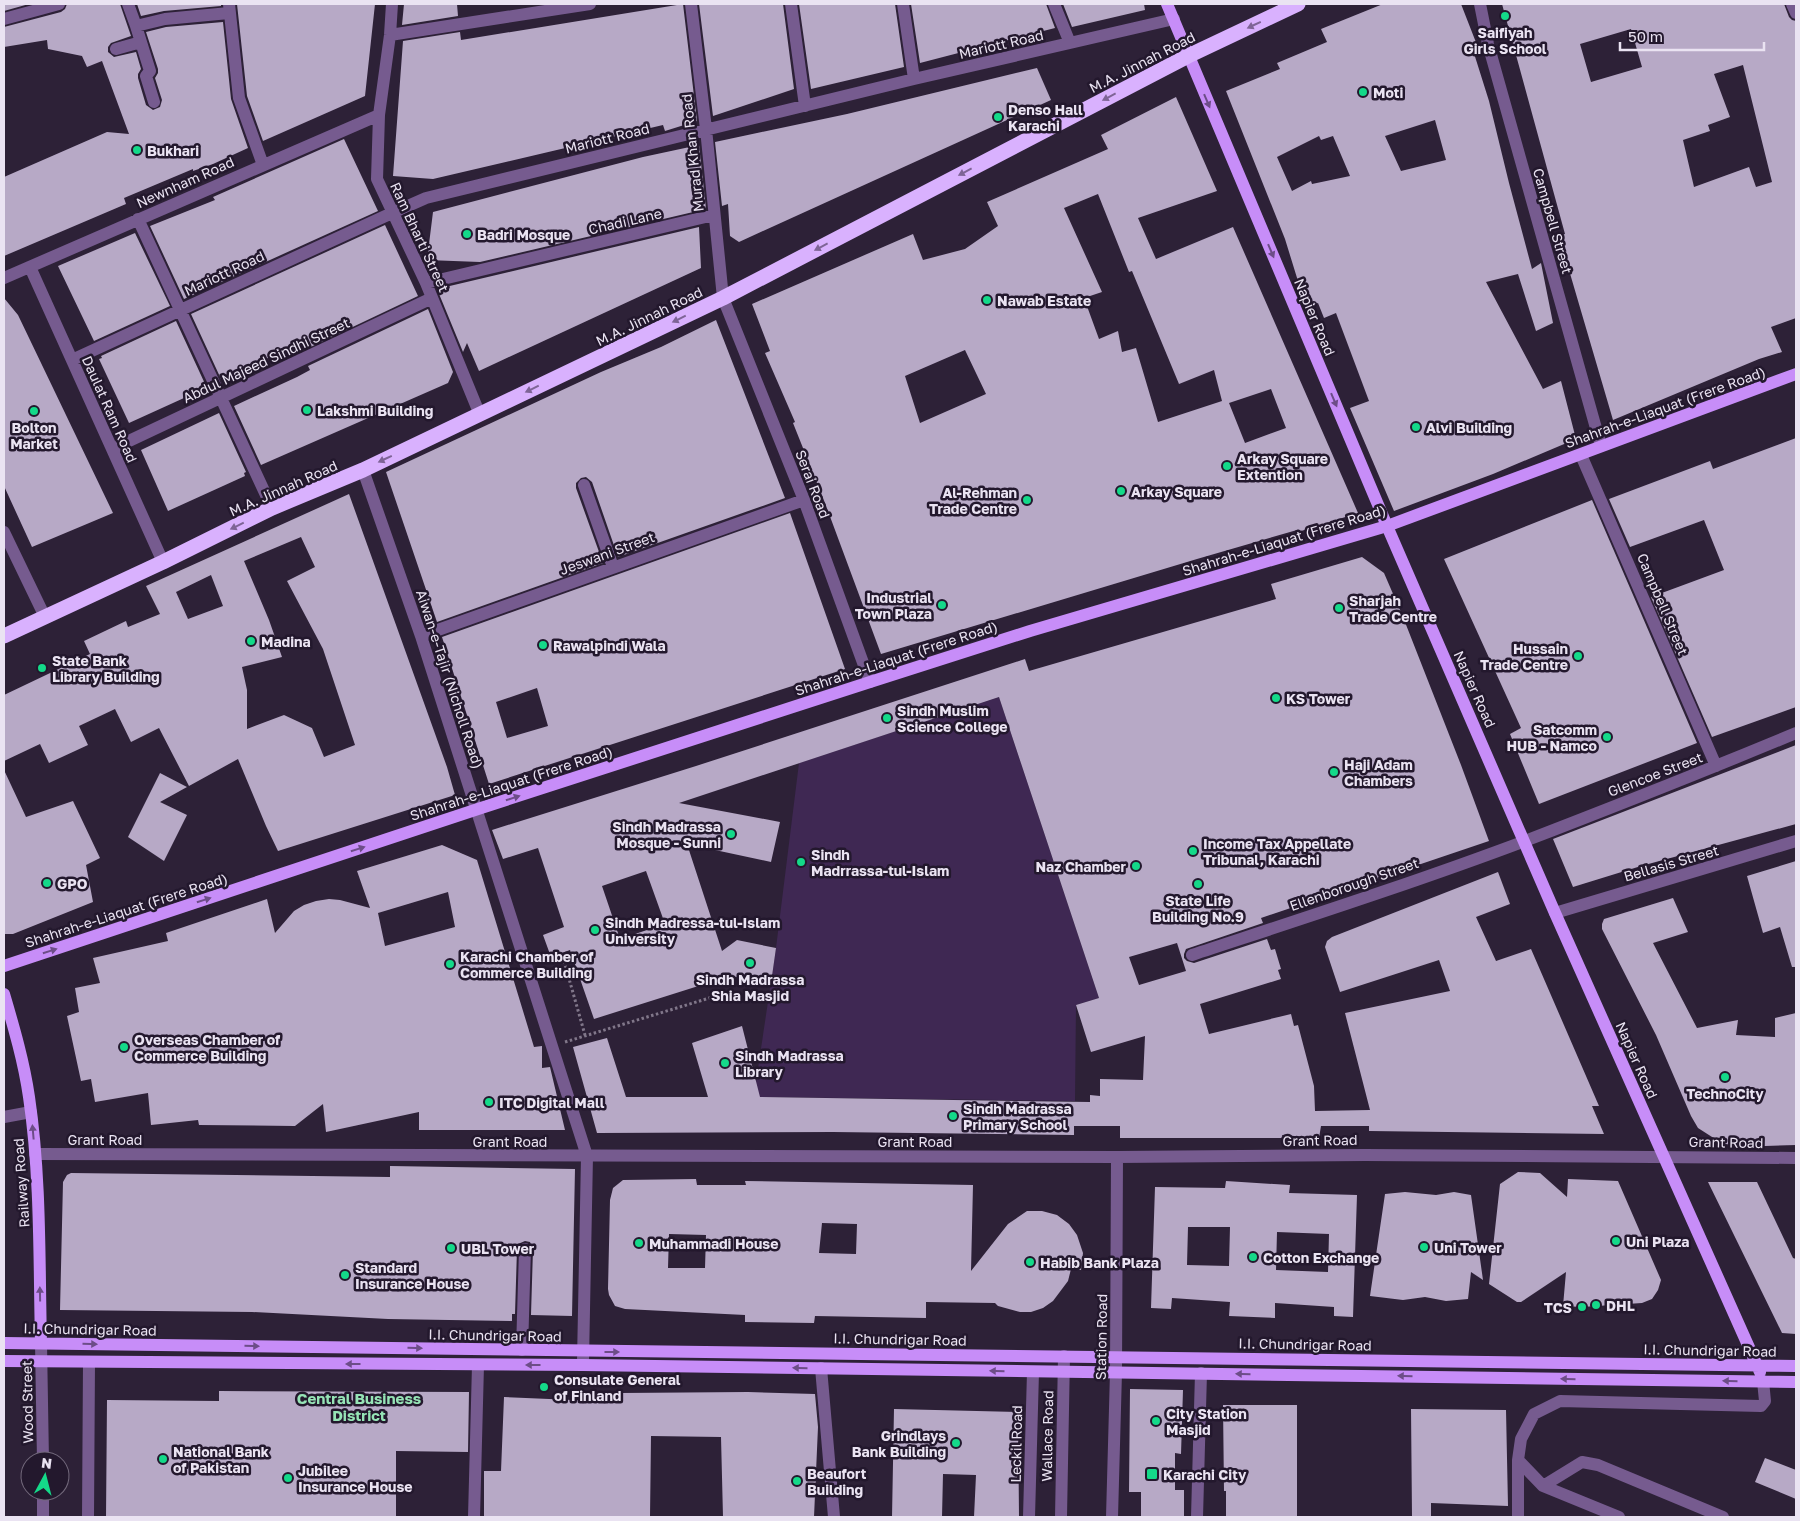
<svg xmlns="http://www.w3.org/2000/svg" width="1800" height="1521" viewBox="0 0 1800 1521" font-family="'Golos Text',sans-serif">
<rect width="100%" height="100%" fill="#2d2137"/>
<path fill="#3f2853" d="M999 697 1099 998 1076 1005 1075 1101 757 1097 756 1082 776 948 799 763Z"/>
<path fill="#b7a9c6" fill-rule="evenodd" d="M4 4H29L4 11Z
M67 4H120L131 36 111 43 108 47V52L114 57 136 52 141 69 138 74V78L146 105 153 110 160 107 162 100 155 78 158 73V69L146 32 166 27 223 22 231 99 248 148 213 164 193 171V169L124 198 126 204 4 256V177L107 132 129 134 102 61 87 67 82 56 48 49 47 40 4 47V27L61 12 65 9Z
M137 4H221V6L164 11 141 16Z
M237 4H375L365 96 263 141 247 96Z
M404 4H457L458 16 402 25Z
M683 4 697 121 665 131 663 125 433 179 393 176 403 41 460 32 461 40Z
M699 4H783L794 89 713 116Z
M799 4H895L904 67 811 89Z
M911 4H1046L1055 28 920 63Z
M1063 4H1144L1145 10 1072 27Z
M1383 4H1461L1477 45 1472 47 1489 101 1509 183 1532 269 1541 263 1553 323 1536 331 1518 274 1486 282 1543 389 1561 381 1576 439 1493 474 1394 511 1350 408 1369 401 1336 313 1324 318 1318 303 1306 307 1285 239 1226 91 1280 69 1277 63 1327 42 1321 29ZM1435 120 1446 160 1401 171 1385 136ZM1319 136 1321 140 1333 136 1350 176 1312 184 1311 181 1292 191 1277 157Z
M1502 4H1784L1789 17 1792 20 1796 21V318L1771 327 1782 352 1759 359 1613 420 1559 236 1565 234ZM1631 29 1642 67 1591 82 1580 44ZM1743 65 1772 182 1756 187 1749 167 1694 187 1683 140 1710 131 1708 125 1730 117 1714 74Z
M1037 68 1051 100 739 242 730 236 728 204 722 206 715 142 847 114Z
M1176 97 1217 191 1138 218 1156 259 1233 227 1358 513 1298 532 1297 530 1197 559 881 654 825 503 793 423 795 422 765 353 770 351 752 304 913 234 923 260 965 249 998 226 987 202 1108 149 1101 135ZM1098 194 1129 272 1132 271 1179 384 1214 370 1222 401 1158 422 1136 348 1122 352 1118 331 1099 339 1084 298 1102 292 1064 208ZM965 350 986 394 920 423 905 376ZM1271 389 1286 428 1245 443 1229 403Z
M344 139 378 211 184 299 150 226 215 200 213 197Z
M699 145 706 209 480 262 427 260 433 212 643 157Z
M385 225 418 296 302 351 299 344 221 379 191 314Z
M699 227 701 268 479 371 467 343 463 352 437 289Z
M135 233 170 306 94 341 58 266Z
M4 298 18 315 113 513 32 547 4 486Z
M428 309 453 372 448 383 261 465 234 406 297 377 310 370 308 366Z
M716 320 785 498 618 557 592 482 586 477 581 478 576 483V488L603 563 437 622 386 472 601 372 661 347Z
M176 321 206 386V388L129 423 99 359 102 358 101 356Z
M219 413 246 472 244 473 245 476 168 511 141 450Z
M1796 438V707L1712 737 1651 597 1724 570 1704 520 1630 547 1609 499 1710 461 1713 469Z
M349 494 447 767 455 795 278 851 266 826 238 759 189 786 159 728 131 742 115 709 79 726 88 745 49 763 40 744 4 761V695L90 654 84 641 126 621 128 627 160 614 146 586ZM301 537 315 567 287 581 323 649 355 745 324 757 312 728 284 715 247 729V690L242 667 282 657 269 620 244 561ZM211 575 223 606 188 619 176 592Z
M1592 500 1697 743 1539 804 1510 734 1521 728 1444 559Z
M790 513 845 669 489 784 442 637ZM537 688 548 726 507 738 496 702Z
M1362 557 1384 573 1403 617 1461 765 1489 841 1261 918 1263 923 1186 949 1184 954V958L1187 961 1194 963 1267 939 1271 950 1275 949 1281 969 1278 970 1281 979 1200 1004 1209 1034 1291 1014 1294 1026 1298 1025 1314 1086 1315 1111 1370 1110 1345 1013 1450 991 1439 960 1340 992 1325 947 1327 941 1332 937 1498 872 1510 904 1476 917 1496 961 1531 949 1599 1106H1592L1604 1134 1369 1131V1126H1321L1319 1138 1282 1135 1283 1138H1120V1126H1074V1135L833 1132 597 1133 573 1047 607 1038 626 1097H708L692 1043 742 1026 760 1097 1090 1102V1095L1100 1096V1079L1143 1080 1145 1036 1091 1052 1076 1005 1099 998 999 697 679 803 780 822 771 862 687 844 722 951 737 940 776 948 771 983 730 976 594 1019 570 950 551 957 543 935 564 927 538 848 503 859 492 830 696 766 1025 659 1029 671 1276 599 1271 584ZM646 871 665 924 620 939 602 886ZM1177 943 1186 971 1139 985 1129 957Z
M1796 745V824L1641 866 1573 887 1553 839Z
M4 770 26 817 73 801 100 858 86 865 93 902 13 934H4Z
M160 773 187 787 160 802 187 815 164 861 128 837Z
M442 845 477 860 534 1047 542 1046V1068L550 1067 565 1130H419V1112L326 1132 323 1104 295 1126 199 1125 198 1120 151 1125 148 1093 95 1102 91 1079 81 1081 67 1016 79 1012 75 988 100 983 93 958 168 941 166 933 267 899 275 933 294 911 304 905 316 901 329 899 340 900 370 908 357 871ZM448 892 455 927 385 946 378 913Z
M1796 861V967H1792L1780 927 1763 933 1747 876Z
M1673 898 1688 932 1653 943 1697 1028 1738 1020 1736 1035 1775 1037V1018L1796 1013V1145L1765 1146 1723 1144 1698 1128 1691 1116 1656 1035 1602 929V924L1604 919Z
M390 1166 575 1169 572 1316 531 1315 533 1249 530 1242 525 1241 518 1244 517 1249 515 1314H512V1321L388 1319 252 1312 60 1310 63 1182 67 1175 71 1173 390 1177Z
M1518 1172 1540 1173 1567 1197 1568 1179 1618 1181 1661 1280 1658 1290 1652 1299 1642 1303 1582 1307 1563 1306 1566 1272 1521 1302H1517L1489 1284 1500 1184Z
M696 1179 697 1185H746L745 1181 973 1185 971 1271 1008 1224 1027 1211H1042L1057 1215 1069 1224 1077 1235 1083 1253 1081 1270 1071 1269 1068 1281 1053 1301 1043 1308 1031 1312H1020L998 1306 995 1303 926 1302V1318L815 1316 814 1323 745 1322V1315L625 1309 615 1306 609 1295 608 1289 610 1200 613 1188 623 1180ZM822 1223 857 1224 856 1254 819 1253ZM669 1234 706 1235 705 1268H668Z
M1226 1181 1290 1185 1289 1193 1357 1195 1353 1317 1334 1316V1307L1275 1303V1318L1229 1316 1230 1302 1172 1298 1171 1309 1151 1308 1155 1187 1225 1188ZM1188 1227H1230L1229 1266 1187 1265ZM1277 1232 1329 1234 1328 1272 1276 1270Z
M1708 1182H1757L1793 1258 1796 1259V1334L1782 1333Z
M1405 1192 1436 1195 1454 1192 1471 1195 1483 1280 1471 1272 1468 1299 1446 1301 1425 1297 1403 1300 1370 1296 1385 1194Z
M1130 1389 1183 1390 1181 1454 1175 1453V1490H1184V1517H1141V1492H1129Z
M219 1391 469 1392 468 1452 396 1451V1517H106L107 1400 219 1401Z
M748 1392 815 1394 818 1427 814 1517H723L721 1437 651 1436 650 1517H484V1471H501L504 1397 620 1402 621 1393Z
M1223 1405H1297V1517H1226V1491H1224Z
M894 1409 1018 1412 1019 1517H974L976 1475 943 1474 942 1517H892Z
M1411 1409 1506 1410 1508 1506 1431 1503V1517H1412Z
M1765 1458 1796 1470V1499L1755 1482Z"/>
<g fill="none" stroke-linecap="round" stroke-linejoin="round">
<path stroke="#81778a" stroke-width="3" stroke-dasharray="2.5 2.5" stroke-linecap="butt" d="M564 961 585 1035
M565 1042 716 996"/>
<path stroke="#765b8f" stroke-width="12" d="M128 4 136 26 165 19 229 13
M229 4 239 98 263 165
M392 4 390 35 379 115 377 179 426 283 480 415
M691 4 706 129 723 298 804 500 870 682
M791 4 805 106
M903 4 914 79
M1054 4 1070 43
M1480 4 1488 44 1601 446
M1792 4 1796 13
M4 19 59 4
M136 26 150 71 146 76 154 102
M390 35 590 4
M116 49 141 42
M138 219 272 508
M30 267 163 562
M4 278 379 115
M426 283 714 215
M72 360 392 213 426 198 914 79 1174 19
M112 449 432 298
M1581 455 1716 766
M363 470 421 636 587 1156 583 1361
M584 485 613 567
M4 532 45 617
M421 636 804 500
M1555 913 1796 841
M1192 955C1304 918 1416 882 1525 841 1616 806 1707 770 1796 733
M4 1117 31 1112
M35 1154 1117 1157 1365 1155 1796 1158
M41 1343 43 1461
M522 1350 525 1249
M821 1368 834 1517
M1518 1460 1543 1486 1619 1517
M1543 1486 1582 1462 1598 1465 1723 1517
M43 1491V1517
M88 1517 89 1362
M474 1517 478 1365
M1029 1517 1033 1372
M1061 1517 1064 1356
M1112 1517 1116 1372 1117 1157
M1197 1517 1201 1373
M1518 1517V1460L1521 1439 1534 1414 1560 1401 1761 1406 1765 1401 1763 1381"/>
<path stroke="#c78df8" stroke-width="12" d="M1167 4 1387 526 1555 913 1760 1372
M4 966 478 809 870 682 1030 631 1387 526 1796 374
M4 994C14 1028 24 1062 29 1097 41 1178 39 1261 41 1343
M4 1343 1796 1366
M4 1361 583 1365 1796 1382"/>
<path stroke="#d9b1fe" stroke-width="15" d="M4 636 163 562 272 508 363 470 723 298 1188 56 1298 4"/>
</g>
<defs><path id="oneway-solid" d="M-6-.8H1V-3.2L6.5 0L1 3.2V.8H-6Z" transform="scale(1.25)"/></defs>
<g fill="#7e6496">
<use href="#oneway-solid" transform="translate(1254 25) rotate(155)"/>
<use href="#oneway-solid" transform="translate(1109 97) rotate(152)"/>
<use href="#oneway-solid" transform="translate(965 172) rotate(152)"/>
<use href="#oneway-solid" transform="translate(821 247) rotate(152)"/>
<use href="#oneway-solid" transform="translate(679 319) rotate(154)"/>
<use href="#oneway-solid" transform="translate(532 389) rotate(154)"/>
<use href="#oneway-solid" transform="translate(385 459) rotate(155)"/>
<use href="#oneway-solid" transform="translate(237 526) rotate(154)"/>
</g>
<g fill="#6d4d88">
<use href="#oneway-solid" transform="translate(1207 101) rotate(67)"/>
<use href="#oneway-solid" transform="translate(1271 251) rotate(67)"/>
<use href="#oneway-solid" transform="translate(1334 400) rotate(67)"/>
<use href="#oneway-solid" transform="translate(513 798) rotate(-18)"/>
<use href="#oneway-solid" transform="translate(358 849) rotate(-18)"/>
<use href="#oneway-solid" transform="translate(204 900) rotate(-18)"/>
<use href="#oneway-solid" transform="translate(50 951) rotate(-18)"/>
<use href="#oneway-solid" transform="translate(33 1132) rotate(-95)"/>
<use href="#oneway-solid" transform="translate(40 1294) rotate(-91)"/>
<use href="#oneway-solid" transform="translate(90 1344) rotate(1)"/>
<use href="#oneway-solid" transform="translate(252 1346) rotate(1)"/>
<use href="#oneway-solid" transform="translate(415 1348) rotate(1)"/>
<use href="#oneway-solid" transform="translate(612 1352)"/>
<use href="#oneway-solid" transform="translate(353 1364) rotate(-180)"/>
<use href="#oneway-solid" transform="translate(533 1365) rotate(-180)"/>
<use href="#oneway-solid" transform="translate(800 1368) rotate(-179)"/>
<use href="#oneway-solid" transform="translate(997 1371) rotate(-179)"/>
<use href="#oneway-solid" transform="translate(1243 1374) rotate(-179)"/>
<use href="#oneway-solid" transform="translate(1405 1376) rotate(-179)"/>
<use href="#oneway-solid" transform="translate(1568 1379) rotate(-179)"/>
<use href="#oneway-solid" transform="translate(1730 1381) rotate(-179)"/>
</g>
<g fill="#14d989" stroke="#23182d" stroke-width="2">
<circle cx="1505" cy="16" r="5"/>
<circle cx="1363" cy="92" r="5"/>
<circle cx="998" cy="117" r="5"/>
<circle cx="137" cy="150" r="5"/>
<circle cx="467" cy="234" r="5"/>
<circle cx="987" cy="300" r="5"/>
<circle cx="307" cy="410" r="5"/>
<circle cx="34" cy="411" r="5"/>
<circle cx="1416" cy="427" r="5"/>
<circle cx="1227" cy="466" r="5"/>
<circle cx="1121" cy="491" r="5"/>
<circle cx="1027" cy="500" r="5"/>
<circle cx="942" cy="605" r="5"/>
<circle cx="1339" cy="608" r="5"/>
<circle cx="251" cy="641" r="5"/>
<circle cx="543" cy="645" r="5"/>
<circle cx="1578" cy="656" r="5"/>
<circle cx="42" cy="668" r="5"/>
<circle cx="1276" cy="698" r="5"/>
<circle cx="887" cy="718" r="5"/>
<circle cx="1607" cy="737" r="5"/>
<circle cx="1334" cy="772" r="5"/>
<circle cx="731" cy="834" r="5"/>
<circle cx="1193" cy="851" r="5"/>
<circle cx="801" cy="862" r="5"/>
<circle cx="1136" cy="866" r="5"/>
<circle cx="47" cy="883" r="5"/>
<circle cx="1198" cy="884" r="5"/>
<circle cx="595" cy="930" r="5"/>
<circle cx="750" cy="963" r="5"/>
<circle cx="450" cy="964" r="5"/>
<circle cx="124" cy="1047" r="5"/>
<circle cx="725" cy="1063" r="5"/>
<circle cx="1725" cy="1077" r="5"/>
<circle cx="489" cy="1102" r="5"/>
<circle cx="953" cy="1116" r="5"/>
<circle cx="1616" cy="1241" r="5"/>
<circle cx="639" cy="1243" r="5"/>
<circle cx="1424" cy="1247" r="5"/>
<circle cx="451" cy="1248" r="5"/>
<circle cx="1253" cy="1257" r="5"/>
<circle cx="1030" cy="1262" r="5"/>
<circle cx="345" cy="1275" r="5"/>
<circle cx="1596" cy="1305" r="5"/>
<circle cx="1582" cy="1307" r="5"/>
<circle cx="544" cy="1387" r="5"/>
<circle cx="1156" cy="1421" r="5"/>
<circle cx="956" cy="1443" r="5"/>
<circle cx="163" cy="1459" r="5"/>
<rect x="1146" y="1468" width="12" height="12" rx="2.5"/>
<circle cx="288" cy="1478" r="5"/>
<circle cx="797" cy="1481" r="5"/>
</g>
<g text-anchor="middle" dominant-baseline="central" stroke-width="5" stroke-linejoin="round" paint-order="stroke">
<g font-size="14" font-weight="bold" fill="#eae3f2" stroke="#23182d" text-anchor="start">
<text x="1505" y="32" text-anchor="middle">Saifiyah<tspan x="1505" dy="16">Girls School</tspan></text>
<text x="1373" y="92">Moti</text>
<text x="1008" y="109">Denso Hall<tspan x="1008" dy="16">Karachi</tspan></text>
<text x="147" y="150">Bukhari</text>
<text x="477" y="234">Badri Mosque</text>
<text x="997" y="300">Nawab Estate</text>
<text x="317" y="410">Lakshmi Building</text>
<text x="34" y="427" text-anchor="middle">Bolton<tspan x="34" dy="16">Market</tspan></text>
<text x="1426" y="427">Alvi Building</text>
<text x="1237" y="458">Arkay Square<tspan x="1237" dy="16">Extention</tspan></text>
<text x="1131" y="491">Arkay Square</text>
<text x="1017" y="492" text-anchor="end">Al-Rehman<tspan x="1017" dy="16">Trade Centre</tspan></text>
<text x="932" y="597" text-anchor="end">Industrial<tspan x="932" dy="16">Town Plaza</tspan></text>
<text x="1349" y="600">Sharjah<tspan x="1349" dy="16">Trade Centre</tspan></text>
<text x="261" y="641">Madina</text>
<text x="553" y="645">Rawalpindi Wala</text>
<text x="1568" y="648" text-anchor="end">Hussain<tspan x="1568" dy="16">Trade Centre</tspan></text>
<text x="52" y="660">State Bank<tspan x="52" dy="16">Library Building</tspan></text>
<text x="1286" y="698">KS Tower</text>
<text x="897" y="710">Sindh Muslim<tspan x="897" dy="16">Science College</tspan></text>
<text x="1597" y="729" text-anchor="end">Satcomm<tspan x="1597" dy="16">HUB - Namco</tspan></text>
<text x="1344" y="764">Haji Adam<tspan x="1344" dy="16">Chambers</tspan></text>
<text x="721" y="826" text-anchor="end">Sindh Madrassa<tspan x="721" dy="16">Mosque - Sunni</tspan></text>
<text x="1203" y="843">Income Tax Appellate<tspan x="1203" dy="16">Tribunal, Karachi</tspan></text>
<text x="811" y="854">Sindh<tspan x="811" dy="16">Madrrassa-tul-Islam</tspan></text>
<text x="1126" y="866" text-anchor="end">Naz Chamber</text>
<text x="57" y="883">GPO</text>
<text x="1198" y="900" text-anchor="middle">State Life<tspan x="1198" dy="16">Building No.9</tspan></text>
<text x="605" y="922">Sindh Madressa-tul-Islam<tspan x="605" dy="16">University</tspan></text>
<text x="460" y="956">Karachi Chamber of<tspan x="460" dy="16">Commerce Building</tspan></text>
<text x="750" y="979" text-anchor="middle">Sindh Madrassa<tspan x="750" dy="16">Shia Masjid</tspan></text>
<text x="134" y="1039">Overseas Chamber of<tspan x="134" dy="16">Commerce Building</tspan></text>
<text x="735" y="1055">Sindh Madrassa<tspan x="735" dy="16">Library</tspan></text>
<text x="1725" y="1093" text-anchor="middle">TechnoCity</text>
<text x="499" y="1102">ITC Digital Mall</text>
<text x="963" y="1108">Sindh Madrassa<tspan x="963" dy="16">Primary School</tspan></text>
<text x="1626" y="1241">Uni Plaza</text>
<text x="649" y="1243">Muhammadi House</text>
<text x="1434" y="1247">Uni Tower</text>
<text x="461" y="1248">UBL Tower</text>
<text x="1263" y="1257">Cotton Exchange</text>
<text x="1040" y="1262">Habib Bank Plaza</text>
<text x="355" y="1267">Standard<tspan x="355" dy="16">Insurance House</tspan></text>
<text x="1606" y="1305">DHL</text>
<text x="1572" y="1307" text-anchor="end">TCS</text>
<text x="554" y="1379">Consulate General<tspan x="554" dy="16">of Finland</tspan></text>
<text x="1166" y="1413">City Station<tspan x="1166" dy="16">Masjid</tspan></text>
<text x="946" y="1435" text-anchor="end">Grindlays<tspan x="946" dy="16">Bank Building</tspan></text>
<text x="173" y="1451">National Bank<tspan x="173" dy="16">of Pakistan</tspan></text>
<text x="298" y="1470">Jubilee<tspan x="298" dy="16">Insurance House</tspan></text>
<text x="807" y="1473">Beaufort<tspan x="807" dy="16">Building</tspan></text>
<text x="1163" y="1474">Karachi City</text>
</g>
<g font-size="14" fill="#eae3f2" stroke="#23182d">
<text transform="translate(1001 44) rotate(-13)">Mariott Road</text>
<text transform="translate(1142 62) rotate(-27)">M.A. Jinnah Road</text>
<text transform="translate(607 138) rotate(-14)">Mariott Road</text>
<text transform="translate(692 153) rotate(-96)">Murad Khan Road</text>
<text transform="translate(185 182) rotate(-24)">Newnham Road</text>
<text transform="translate(625 221) rotate(-13)">Chadi Lane</text>
<text transform="translate(1553 221) rotate(74)">Campbell Street</text>
<text transform="translate(420 237) rotate(65)">Ram Bharti Street</text>
<text transform="translate(224 273) rotate(-25)">Mariott Road</text>
<text transform="translate(649 316) rotate(-26)">M.A. Jinnah Road</text>
<text transform="translate(1315 317) rotate(67)">Napier Road</text>
<text transform="translate(266 360) rotate(-25)">Abdul Majeed Sindhi Street</text>
<text transform="translate(1665 407) rotate(-20)">Shahrah-e-Liaquat (Frere Road)</text>
<text transform="translate(110 409) rotate(66)">Daulat Ram Road</text>
<text transform="translate(813 484) rotate(69)">Serai Road</text>
<text transform="translate(283 488) rotate(-24)">M.A. Jinnah Road</text>
<text transform="translate(1284 540) rotate(-17)">Shahrah-e-Liaquat (Frere Road)</text>
<text transform="translate(607 553) rotate(-20)">Jeswani Street</text>
<text transform="translate(1663 604) rotate(67)">Campbell Street</text>
<text transform="translate(896 658) rotate(-18)">Shahrah-e-Liaquat (Frere Road)</text>
<text transform="translate(450 679) rotate(72)">Aiwan-e-Tajir (Nicholl Road)</text>
<text transform="translate(1475 689) rotate(66)">Napier Road</text>
<text transform="translate(1655 774) rotate(-21)">Glencoe Street</text>
<text transform="translate(511 783) rotate(-18)">Shahrah-e-Liaquat (Frere Road)</text>
<text transform="translate(1671 863) rotate(-16)">Bellasis Street</text>
<text transform="translate(1354 884) rotate(-19)">Ellenborough Street</text>
<text transform="translate(126 910) rotate(-18)">Shahrah-e-Liaquat (Frere Road)</text>
<text transform="translate(1637 1060) rotate(66)">Napier Road</text>
<text x="105" y="1139">Grant Road</text>
<text transform="translate(1320 1140) rotate(-1)">Grant Road</text>
<text x="510" y="1141">Grant Road</text>
<text x="915" y="1141">Grant Road</text>
<text transform="translate(1726 1142) rotate(1)">Grant Road</text>
<text transform="translate(21 1183) rotate(-94)">Railway Road</text>
<text transform="translate(90 1329) rotate(1)">I.I. Chundrigar Road</text>
<text transform="translate(495 1335) rotate(1)">I.I. Chundrigar Road</text>
<text transform="translate(1101 1337) rotate(-89)">Station Road</text>
<text transform="translate(900 1339) rotate(1)">I.I. Chundrigar Road</text>
<text transform="translate(1305 1344) rotate(1)">I.I. Chundrigar Road</text>
<text transform="translate(1710 1350) rotate(1)">I.I. Chundrigar Road</text>
<text transform="translate(27 1402) rotate(-91)">Wood Street</text>
<text transform="translate(1047 1436) rotate(-89)">Wallace Road</text>
<text transform="translate(1016 1444) rotate(-89)">Leckil Road</text>
</g>
<g font-size="15" font-weight="bold" fill="#96e4b6" stroke="#23182d">
<text x="359" y="1398">Central Business<tspan x="359" dy="17">District</tspan></text>
</g>
</g>
<rect width="1800" height="1521" fill="none" stroke="#eae3f2" stroke-width="10"/>
<g transform="translate(45 1476) rotate(7)"><circle r="24" fill="#23182d" stroke="#73697c"/>
<path d="M0-4L9 19L0 12L-9 19Z" fill="#14d989"/>
<text y="-8" font-size="14" font-weight="bold" text-anchor="middle" fill="#eae3f2">N</text>
</g>
<path d="M1620 42v8h144v-8" fill="none" stroke="#eae3f2" stroke-width="2.5"/>
<text x="1628" y="42" font-size="15" fill="#eae3f2" stroke="#23182d" stroke-width="4" paint-order="stroke">50 m</text>
</svg>
